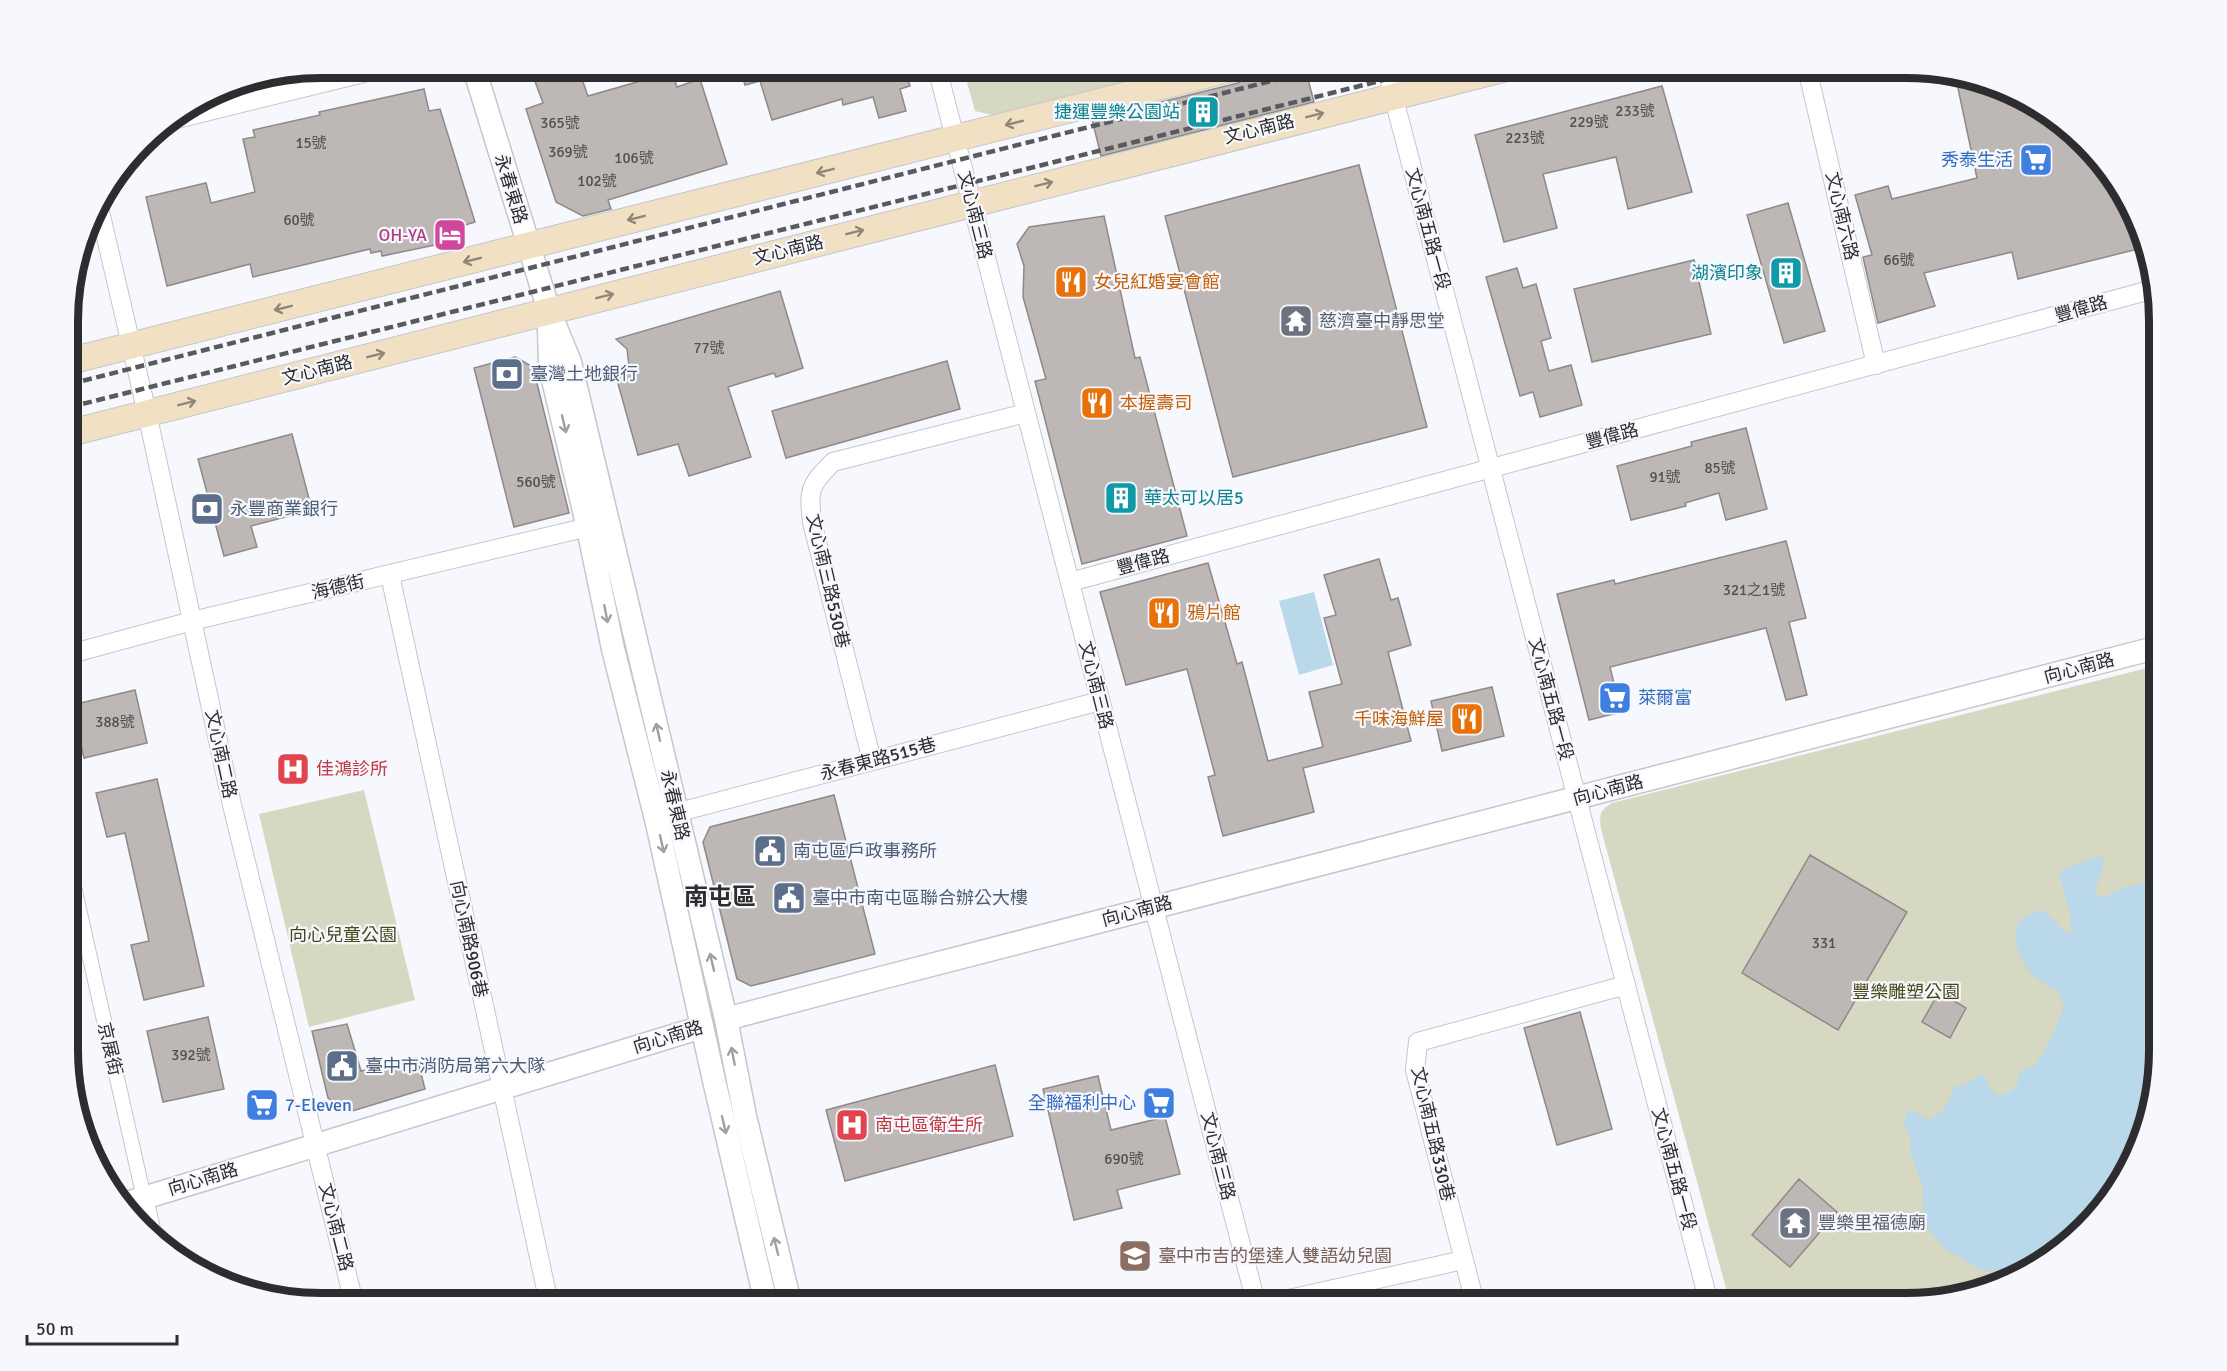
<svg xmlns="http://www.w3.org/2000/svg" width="2227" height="1371" viewBox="0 0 2227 1371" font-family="Signika,'Noto Sans TC',sans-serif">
<rect width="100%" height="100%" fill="#f6f8fd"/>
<path fill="#d6d8c1" d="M963 68H1176L1001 117 975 111Z
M2159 665V1066L2125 1177 2085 1229 2033 1269 1922 1303H1730L1601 829C1599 815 1600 810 1612 803Z
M364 790 415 1000 309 1027 259 814Z"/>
<path fill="#b9d8ea" d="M1314 592 1333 665 1299 675 1279 601Z
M2094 857H2104L2103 867 2094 893 2104 898 2120 889 2159 878V1066L2125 1177 2085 1229 2065 1244 2059 1245 2023 1271H1982L1943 1247 1927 1227 1923 1209V1187L1911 1154V1140L1904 1123 1909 1109 1928 1120C1943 1115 1950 1100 1955 1085L1962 1087 1982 1073 1992 1090 1998 1095 2006 1094 2017 1086 2020 1071 2034 1067 2048 1045 2064 1007 2059 992C2052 987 2043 983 2035 977 2023 967 2008 937 2019 922 2025 916 2032 913 2039 910 2053 915 2059 931 2072 935L2070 912 2059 872Z"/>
<path fill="#bdb7b6" stroke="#8f8988" stroke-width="1.5" d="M530 68H578L588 96 672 72 677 87 700 79 727 164 608 200 611 209 583 216 556 202 526 109 543 103Z
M740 68H821L825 79 867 68H905L910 86 900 89 906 111 879 118 873 97 843 105 842 99 772 120 760 81 745 85Z
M1249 68H1305L1314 102 1101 156 1092 119 1238 83 1245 78Z
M1955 74 1972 76 2033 102 2085 142 2125 194 2142 248 2018 279 2012 252 1924 273 1935 306 1878 323 1863 257 1872 255 1855 195 1888 186 1892 199 1977 178Z
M1662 86 1692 192 1628 209 1616 157 1543 174 1557 228 1504 242 1475 135Z
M424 89 429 111 440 109 475 222 459 227 462 234 449 237 450 242 382 256 381 251 371 253 370 249 253 277 250 264 167 286 146 197 206 183 211 203 255 192 243 139 255 137 253 130 320 115 319 112Z
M1359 165 1427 427 1233 477 1165 216Z
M1788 203 1825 331 1784 343 1747 215Z
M1104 216 1135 358 1140 357 1187 536 1082 564 1035 381 1046 379 1023 297 1024 266 1017 244 1029 227Z
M1694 260 1711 334 1592 362 1574 289Z
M1517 268 1523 288 1536 284 1551 338 1541 341 1549 371 1571 365 1582 405 1540 417 1533 392 1520 396 1486 277Z
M780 291 803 368 776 377 774 373 728 387 751 457 689 476 678 444 638 455 617 380 625 374 629 366 627 349 616 339Z
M515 357 533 367 569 513 514 527 474 368Z
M947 361 960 409 786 458 772 411Z
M1746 428 1767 509 1726 520 1719 493 1685 503 1686 506 1631 520 1617 466 1692 446 1691 442Z
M292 434 312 510 251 526 257 547 224 556 198 459Z
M1786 541 1806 618 1789 622 1807 695 1786 700 1766 628 1610 667 1621 712 1589 720 1557 594 1614 580 1615 584Z
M1379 559 1391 600 1398 598 1411 645 1388 652 1411 741 1303 768 1314 812 1223 836 1208 777 1215 775 1187 669 1126 685 1100 592 1208 563 1237 664 1242 662 1268 761 1323 747 1309 692 1342 684 1324 618 1336 615 1324 575Z
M1492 687 1504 736 1442 751 1431 701Z
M135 690 147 743 84 758 72 705Z
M157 779 204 986 144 1000 131 945 149 941 125 833 107 837 96 793Z
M834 795 875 954 751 986 737 979 703 842 710 827Z
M1810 855 1907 912 1838 1030 1742 973Z
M1939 992 1966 1008 1950 1038 1922 1022Z
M1580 1012 1612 1129 1557 1145 1524 1028Z
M208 1017 224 1089 163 1102 147 1031Z
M347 1024 361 1071 417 1058 425 1089 349 1112 328 1098 312 1031Z
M995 1065 1013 1136 845 1181 826 1110Z
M1098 1076 1111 1130 1165 1117 1180 1174 1117 1190 1122 1208 1074 1220 1043 1089Z
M1799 1179 1837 1212 1790 1267 1752 1235Z"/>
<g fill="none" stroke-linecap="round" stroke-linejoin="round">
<defs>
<path id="pedestrian" d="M70 869 144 1198"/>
<path id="minor" d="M937 68 1256 1303
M1387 68 1393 95 1709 1303
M1807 68 1876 365
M169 121 384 68
M98 203 147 413 232 805 354 1303
M390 575 549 1303
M1070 582 2154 289
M70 654 192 621 601 524
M872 761 812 522C808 489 810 485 833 462L1026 413
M664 816 1100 701
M144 1198 151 1229
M1271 1303 1463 1260
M1475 1303 1415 1070 1418 1042 1626 985"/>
<path id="tertiary" d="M474 68 549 311 570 362 726 1019 745 1116 790 1303
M549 327 550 367 588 528 613 649 656 819 713 1076 766 1303
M726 1019 881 978 2159 647
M124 1204 702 1027"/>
<path id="secondary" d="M70 361 1234 68
M70 433 1507 68"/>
</defs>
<use href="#pedestrian" stroke="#c5c7cc" stroke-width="16"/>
<use href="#minor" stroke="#c5c7cc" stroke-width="20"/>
<use href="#tertiary" stroke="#c5c7cc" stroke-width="25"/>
<use href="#secondary" stroke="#c5c7cc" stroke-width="28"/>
<use href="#pedestrian" stroke="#fff" stroke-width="14"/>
<use href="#minor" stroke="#fff" stroke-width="18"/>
<use href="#tertiary" stroke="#fff" stroke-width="22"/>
<use href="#secondary" stroke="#f1e0c3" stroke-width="26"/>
<path stroke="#595a5c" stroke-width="4.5" stroke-dasharray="9 4.5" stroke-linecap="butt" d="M70 384 1323 68
M70 407 1432 68"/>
</g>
<defs><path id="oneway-shaft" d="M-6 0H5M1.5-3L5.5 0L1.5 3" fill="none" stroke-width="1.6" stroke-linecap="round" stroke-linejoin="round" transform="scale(1.5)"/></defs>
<g stroke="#8f8679">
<use href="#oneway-shaft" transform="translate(1315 115) rotate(-14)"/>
<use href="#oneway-shaft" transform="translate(1014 123) rotate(166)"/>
<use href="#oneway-shaft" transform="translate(825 171) rotate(166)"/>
<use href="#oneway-shaft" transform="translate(1044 184) rotate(-14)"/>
<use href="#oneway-shaft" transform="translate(636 218) rotate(166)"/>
<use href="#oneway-shaft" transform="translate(855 232) rotate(-14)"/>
<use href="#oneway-shaft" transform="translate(472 260) rotate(166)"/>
<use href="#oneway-shaft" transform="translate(605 296) rotate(-14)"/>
<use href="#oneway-shaft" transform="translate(283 308) rotate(166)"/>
<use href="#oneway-shaft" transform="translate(376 355) rotate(-14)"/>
<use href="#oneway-shaft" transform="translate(187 403) rotate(-14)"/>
</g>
<g stroke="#a0a0a1">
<use href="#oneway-shaft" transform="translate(564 424) rotate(77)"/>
<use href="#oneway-shaft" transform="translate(606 614) rotate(79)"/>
<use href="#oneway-shaft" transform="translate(658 732) rotate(-103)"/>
<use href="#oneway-shaft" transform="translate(662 844) rotate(77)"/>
<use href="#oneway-shaft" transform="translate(712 962) rotate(-103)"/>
<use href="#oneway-shaft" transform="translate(733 1056) rotate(-101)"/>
<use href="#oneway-shaft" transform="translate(724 1125) rotate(77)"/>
<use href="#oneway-shaft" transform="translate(776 1246) rotate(-104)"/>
</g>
<defs>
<symbol id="building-square" viewBox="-11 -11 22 22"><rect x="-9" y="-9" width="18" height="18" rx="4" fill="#0f9aa8" stroke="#f6f8fd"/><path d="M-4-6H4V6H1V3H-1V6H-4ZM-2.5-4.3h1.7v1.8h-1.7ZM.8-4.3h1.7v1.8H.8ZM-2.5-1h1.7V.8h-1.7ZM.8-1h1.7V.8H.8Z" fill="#fff"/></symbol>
<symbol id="supermarket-square" viewBox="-11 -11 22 22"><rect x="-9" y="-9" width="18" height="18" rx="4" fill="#3f7fe0" stroke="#f6f8fd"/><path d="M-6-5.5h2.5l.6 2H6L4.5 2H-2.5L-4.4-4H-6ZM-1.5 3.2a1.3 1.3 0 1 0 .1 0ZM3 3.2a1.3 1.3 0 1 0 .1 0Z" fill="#fff"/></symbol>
<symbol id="hotel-square" viewBox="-11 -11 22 22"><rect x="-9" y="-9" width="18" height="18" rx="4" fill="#d1479c" stroke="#f6f8fd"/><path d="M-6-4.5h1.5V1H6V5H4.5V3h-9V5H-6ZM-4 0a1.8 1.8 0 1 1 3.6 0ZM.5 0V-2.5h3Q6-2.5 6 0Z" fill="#fff"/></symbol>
<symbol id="restaurant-square" viewBox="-11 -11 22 22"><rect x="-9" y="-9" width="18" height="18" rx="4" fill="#e8710a" stroke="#f6f8fd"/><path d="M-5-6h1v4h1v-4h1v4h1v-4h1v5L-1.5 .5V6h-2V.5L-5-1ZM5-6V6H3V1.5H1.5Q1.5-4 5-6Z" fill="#fff"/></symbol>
<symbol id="temple-square" viewBox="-11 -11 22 22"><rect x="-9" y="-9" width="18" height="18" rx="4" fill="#6b7280" stroke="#f6f8fd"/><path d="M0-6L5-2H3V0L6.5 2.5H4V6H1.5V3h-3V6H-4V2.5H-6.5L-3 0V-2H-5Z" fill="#fff"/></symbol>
<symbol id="bank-square" viewBox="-11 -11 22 22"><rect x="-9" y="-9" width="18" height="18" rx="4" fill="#5c6f8a" stroke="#f6f8fd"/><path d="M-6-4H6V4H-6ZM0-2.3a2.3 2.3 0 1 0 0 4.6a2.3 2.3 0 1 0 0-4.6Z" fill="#fff"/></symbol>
<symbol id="hospital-square" viewBox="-11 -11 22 22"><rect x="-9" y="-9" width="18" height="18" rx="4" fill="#e0444e" stroke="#f6f8fd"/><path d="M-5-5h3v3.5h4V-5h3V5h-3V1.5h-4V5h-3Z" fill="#fff"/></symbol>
<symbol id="civic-square" viewBox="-11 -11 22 22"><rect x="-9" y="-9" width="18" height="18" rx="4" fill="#5c6f8a" stroke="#f6f8fd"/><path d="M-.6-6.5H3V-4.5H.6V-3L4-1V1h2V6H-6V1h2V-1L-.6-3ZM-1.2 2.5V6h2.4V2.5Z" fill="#fff"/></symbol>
<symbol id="school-square" viewBox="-11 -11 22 22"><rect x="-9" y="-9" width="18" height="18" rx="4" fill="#8d6e63" stroke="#f6f8fd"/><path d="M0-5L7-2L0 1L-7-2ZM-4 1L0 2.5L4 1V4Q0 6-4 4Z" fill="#fff"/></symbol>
</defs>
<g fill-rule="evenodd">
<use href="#building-square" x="1184" y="93" width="38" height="38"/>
<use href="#supermarket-square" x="2017" y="141" width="38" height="38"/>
<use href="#hotel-square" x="431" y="216" width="38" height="38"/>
<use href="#building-square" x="1767" y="254" width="38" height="38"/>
<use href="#restaurant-square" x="1052" y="263" width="38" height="38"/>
<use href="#temple-square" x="1277" y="302" width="38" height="38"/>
<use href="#bank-square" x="488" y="355" width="38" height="38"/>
<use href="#restaurant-square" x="1078" y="384" width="38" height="38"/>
<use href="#building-square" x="1102" y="479" width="38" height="38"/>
<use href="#bank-square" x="188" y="490" width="38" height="38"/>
<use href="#restaurant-square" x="1145" y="594" width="38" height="38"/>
<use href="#supermarket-square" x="1596" y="679" width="38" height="38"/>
<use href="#restaurant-square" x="1448" y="700" width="38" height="38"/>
<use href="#hospital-square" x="274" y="750" width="38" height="38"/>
<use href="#civic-square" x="751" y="832" width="38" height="38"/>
<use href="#civic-square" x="770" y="879" width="38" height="38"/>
<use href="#civic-square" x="323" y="1047" width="38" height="38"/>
<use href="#supermarket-square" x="1140" y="1084" width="38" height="38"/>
<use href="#supermarket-square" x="243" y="1086" width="38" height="38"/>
<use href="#hospital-square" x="833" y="1106" width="38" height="38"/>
<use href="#temple-square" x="1776" y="1204" width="38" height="38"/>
<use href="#school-square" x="1116" y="1237" width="38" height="38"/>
</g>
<g text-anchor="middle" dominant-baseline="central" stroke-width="4.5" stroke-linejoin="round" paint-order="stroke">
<g font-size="15" fill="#515051">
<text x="1635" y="111">233號</text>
<text x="1589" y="122">229號</text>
<text x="560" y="123">365號</text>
<text x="1525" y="138">223號</text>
<text x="311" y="143">15號</text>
<text x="568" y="152">369號</text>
<text x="634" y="158">106號</text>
<text x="597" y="181">102號</text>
<text x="299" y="220">60號</text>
<text x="1899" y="260">66號</text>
<text x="709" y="348">77號</text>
<text x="1720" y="468">85號</text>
<text x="1665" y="477">91號</text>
<text x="536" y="482">560號</text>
<text x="1754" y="590">321之1號</text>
<text x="115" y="722">388號</text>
<text x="1824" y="943">331</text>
<text x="191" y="1055">392號</text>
<text x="1124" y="1159">690號</text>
</g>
<g font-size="18" fill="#0d838f" stroke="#f6f8fd" text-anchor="end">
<text x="1180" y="112">捷運豐樂公園站</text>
<text x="1763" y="273">湖濱印象</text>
<text x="1144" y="498" text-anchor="start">華太可以居5</text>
</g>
<g font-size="18" fill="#2d2d2f" stroke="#f6f8fd">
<text transform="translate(1259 129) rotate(-14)">文心南路</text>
<text transform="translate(511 189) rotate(73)">永春東路</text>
<text transform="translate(975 215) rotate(76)">文心南三路</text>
<text transform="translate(1842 216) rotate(77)">文心南六路</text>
<text transform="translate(1428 229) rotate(75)">文心南五路一段</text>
<text transform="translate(788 250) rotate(-14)">文心南路</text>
<text transform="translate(2081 309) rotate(-16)">豐偉路</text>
<text transform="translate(317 370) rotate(-14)">文心南路</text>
<text transform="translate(1612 436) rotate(-15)">豐偉路</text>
<text transform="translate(1143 562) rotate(-15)">豐偉路</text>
<text transform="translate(828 581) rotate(77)">文心南三路530巷</text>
<text transform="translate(338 587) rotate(-13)">海德街</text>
<text transform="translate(2079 668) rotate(-15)">向心南路</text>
<text transform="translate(1096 685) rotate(76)">文心南三路</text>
<text transform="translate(1551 699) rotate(75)">文心南五路一段</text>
<text transform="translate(221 754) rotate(78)">文心南二路</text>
<text transform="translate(878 759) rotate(-15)">永春東路515巷</text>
<text transform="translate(1608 790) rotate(-15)">向心南路</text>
<text transform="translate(675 805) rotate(77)">永春東路</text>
<text transform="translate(1137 911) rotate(-15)">向心南路</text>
<text transform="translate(469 939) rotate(78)">向心南路906巷</text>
<text transform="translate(668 1037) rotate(-17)">向心南路</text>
<text transform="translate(110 1049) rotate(77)">京展街</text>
<text transform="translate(1433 1134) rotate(77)">文心南五路330巷</text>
<text transform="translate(1218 1156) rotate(76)">文心南三路</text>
<text transform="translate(1674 1169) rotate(75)">文心南五路一段</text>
<text transform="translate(203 1179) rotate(-17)">向心南路</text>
<text transform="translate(336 1227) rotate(76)">文心南二路</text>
</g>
<g font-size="18" fill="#366cbe" stroke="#f6f8fd" text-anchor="end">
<text x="2013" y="160">秀泰生活</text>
<text x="1638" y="698" text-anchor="start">萊爾富</text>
<text x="1136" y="1103">全聯福利中心</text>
<text x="285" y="1105" text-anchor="start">7-Eleven</text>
</g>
<g font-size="18" fill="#b23c85" stroke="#f6f8fd" text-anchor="end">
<text x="427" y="235">OH-YA</text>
</g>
<g font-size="18" fill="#c56008" stroke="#f6f8fd" text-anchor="start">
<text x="1094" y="282">女兒紅婚宴會館</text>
<text x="1120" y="403">本握壽司</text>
<text x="1187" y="613">鴉片館</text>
<text x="1444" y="719" text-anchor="end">千味海鮮屋</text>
</g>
<g font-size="18" fill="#5b616d" stroke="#f6f8fd" text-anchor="start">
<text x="1319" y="321">慈濟臺中靜思堂</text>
<text x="1818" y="1223">豐樂里福德廟</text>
</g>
<g font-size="18" fill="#4e5e75" stroke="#f6f8fd" text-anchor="start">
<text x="530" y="374">臺灣土地銀行</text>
<text x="230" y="509">永豐商業銀行</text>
<text x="793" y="851">南屯區戶政事務所</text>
<text x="812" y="898">臺中市南屯區聯合辦公大樓</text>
<text x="365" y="1066">臺中市消防局第六大隊</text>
</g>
<g font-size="18" fill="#be3a42" stroke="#f6f8fd" text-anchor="start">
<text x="316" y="769">佳鴻診所</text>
<text x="875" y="1125">南屯區衛生所</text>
</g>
<g font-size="18" fill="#474a17" stroke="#f6f8fd">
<text x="343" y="935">向心兒童公園</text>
<text x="1906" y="992">豐樂雕塑公園</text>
</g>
<g font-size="18" fill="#785e54" stroke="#f6f8fd" text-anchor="start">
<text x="1158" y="1256">臺中市吉的堡達人雙語幼兒園</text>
</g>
<g font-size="24" font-weight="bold" fill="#2d2d2f" stroke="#f6f8fd">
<text x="720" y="897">南屯區</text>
</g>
</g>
<path d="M0 0H2227V1371H0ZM321 78H1906A243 243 0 0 1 2149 321V1050A243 243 0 0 1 1906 1293H321A243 243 0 0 1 78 1050V321A243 243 0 0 1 321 78Z" fill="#f6f8fd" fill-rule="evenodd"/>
<path fill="none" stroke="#2d2d2f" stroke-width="8" d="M321 78H1906A243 243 0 0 1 2149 321V1050A243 243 0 0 1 1906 1293H321A243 243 0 0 1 78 1050V321A243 243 0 0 1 321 78Z"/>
<path d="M27 1335v9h150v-9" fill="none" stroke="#2d2d2f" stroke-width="3"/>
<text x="36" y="1335" font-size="18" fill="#2d2d2f" stroke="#f6f8fd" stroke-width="4.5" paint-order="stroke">50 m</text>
</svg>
